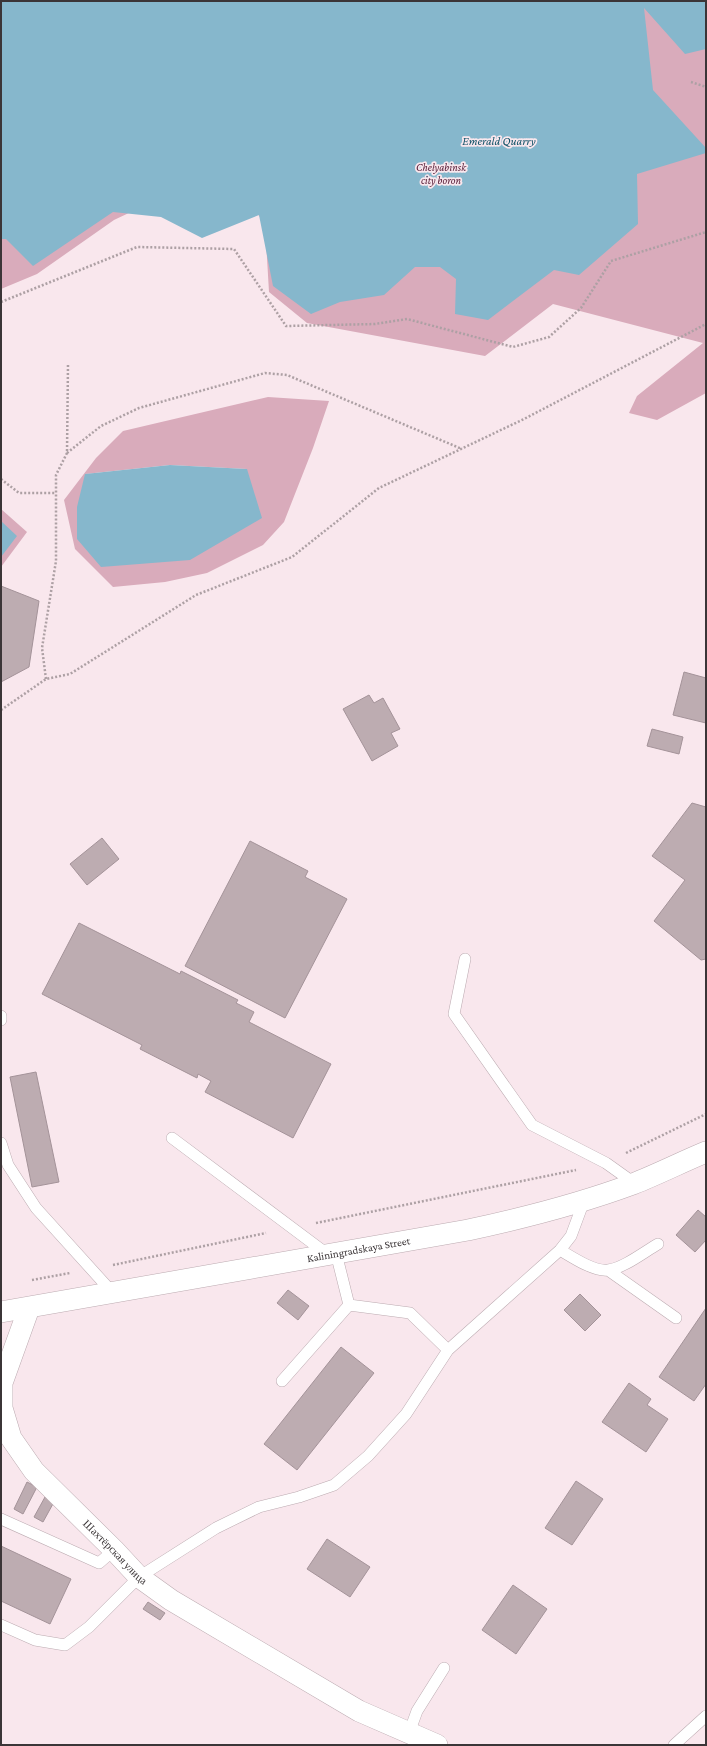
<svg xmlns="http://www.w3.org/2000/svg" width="707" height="1746" viewBox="0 0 707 1746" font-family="'Crimson Pro',serif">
<rect width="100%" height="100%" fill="#f9e7ed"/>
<path fill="#d9abbb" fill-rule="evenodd" d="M1 1H706V393L657 420 629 413 637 396 703 343 553 304 485 356 307 323 269 292 265 224 238 187 207 176 114 220 37 274 1 289Z
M268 397 329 401 313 448 284 522 263 545 207 573 165 582 113 587 75 549 64 500 96 458 123 431ZM170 465 247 469 85 474Z
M1 509 27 532 1 567Z"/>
<path fill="#86b7cc" d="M1 1H706V49L685 54 644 8 653 90 706 148V153L637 174 638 224 579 275 554 270 488 320 455 314 456 279 440 267H415L384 295 340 302 311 314 273 286 259 215 202 238 161 217 113 212 33 266 6 239H1Z
M170 465 247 469 262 518 190 560 101 567 77 539V507L85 474Z
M1 521 17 536 1 557Z"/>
<path fill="#bdacb1" stroke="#a49399" d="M1 586 39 601 29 667 1 682Z
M684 672 706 678V723L673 715Z
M369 695 374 703 383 698 400 729 391 733 398 746 372 761 343 709Z
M652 729 683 737 679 754 647 746Z
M692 803 706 807V959L701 960 654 921 685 880 652 856Z
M102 838 119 859 87 885 70 864Z
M250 841 308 871 305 877 347 899 285 1018 185 966Z
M79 923 180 974 181 971 238 1000 236 1003 254 1012 249 1022 331 1064 293 1138 205 1092 211 1081 198 1074 197 1078 140 1049 142 1045 42 994Z
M36 1072 59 1182 32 1187 10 1077Z
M698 1210 706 1217V1240L695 1252 676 1235Z
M288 1290 309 1306 298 1320 277 1303Z
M580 1294 601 1315 585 1331 564 1310Z
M706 1308V1384L694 1401 659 1377Z
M341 1347 374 1373 297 1470 264 1444Z
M629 1383 651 1399 647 1405 668 1419 646 1452 602 1422Z
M576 1481 603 1499 572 1545 545 1528Z
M27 1482 37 1487 23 1514 14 1509Z
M45 1497 54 1502 43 1522 34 1517Z
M327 1539 370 1567 350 1597 307 1569Z
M1 1546 71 1579 50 1624 1 1601Z
M513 1585 547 1609 516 1654 482 1630Z
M148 1602 165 1613 160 1620 143 1609Z"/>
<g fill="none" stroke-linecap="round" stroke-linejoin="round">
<defs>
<path id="lane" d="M465 959 454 1014 532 1125 606 1163 634 1183
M1 1016V1020
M172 1138 327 1254
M1 1143 8 1165 36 1208 112 1292
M560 1250C572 1257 594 1272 608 1270 624 1268 644 1252 658 1244
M336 1253 349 1305 410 1313 448 1350
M608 1270 676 1318
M282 1381 349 1305
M1 1519 99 1563 114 1550
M1 1625 35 1640 65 1645 89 1627 139 1577 216 1528 259 1507 299 1497 334 1485 368 1456 406 1414 448 1350 560 1250 571 1236 584 1201
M409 1733 417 1711 444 1668
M674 1745 706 1716"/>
<g id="street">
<path id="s1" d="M29 1308 2 1383V1408L11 1438 34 1471 114 1550 139 1577 171 1600 359 1711 437 1745"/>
<path id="s2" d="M1 1312 468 1230C524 1218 579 1204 633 1184 658 1174 682 1162 706 1152"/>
</g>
</defs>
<use href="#lane" stroke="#bcabb1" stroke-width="12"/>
<use href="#street" stroke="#bcabb1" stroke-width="22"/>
<path stroke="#ada0a4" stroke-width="2.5" stroke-dasharray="2 2" stroke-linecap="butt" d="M691 82 706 87
M1 302 137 247 234 249 286 326 375 324 407 319 513 347 549 337 581 308 611 261 706 232
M67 453 101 426 139 408 265 373 287 375 462 449
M1 479 19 493H56
M46 679 42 648 56 561V475L67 453 68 364
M1 710 46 679 70 674 196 595 292 557 379 488 524 419 706 324
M626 1153 706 1114
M316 1223 576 1170
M113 1265 266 1233
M32 1280 70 1273"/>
<use href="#lane" stroke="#fff" stroke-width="11"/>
<use href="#street" stroke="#fff" stroke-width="21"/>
</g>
<g text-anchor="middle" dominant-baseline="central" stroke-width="3.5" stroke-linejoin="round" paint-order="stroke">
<g font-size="11" font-style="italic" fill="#5a203a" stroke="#f9e7ed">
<text x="441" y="167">Chelyabinsk<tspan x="441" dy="13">city boron</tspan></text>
</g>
<g font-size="11" fill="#3b3537" stroke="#f9e7ed">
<text stroke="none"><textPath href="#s2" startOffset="363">Kaliningradskaya Street</textPath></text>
<text stroke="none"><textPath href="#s1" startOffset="291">Шахтёрская улица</textPath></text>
</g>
<g font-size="12" font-style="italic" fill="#0f5167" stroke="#f9e7ed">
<text x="499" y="141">Emerald Quarry</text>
</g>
</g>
<rect width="707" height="1746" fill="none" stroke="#3b3537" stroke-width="4"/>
</svg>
